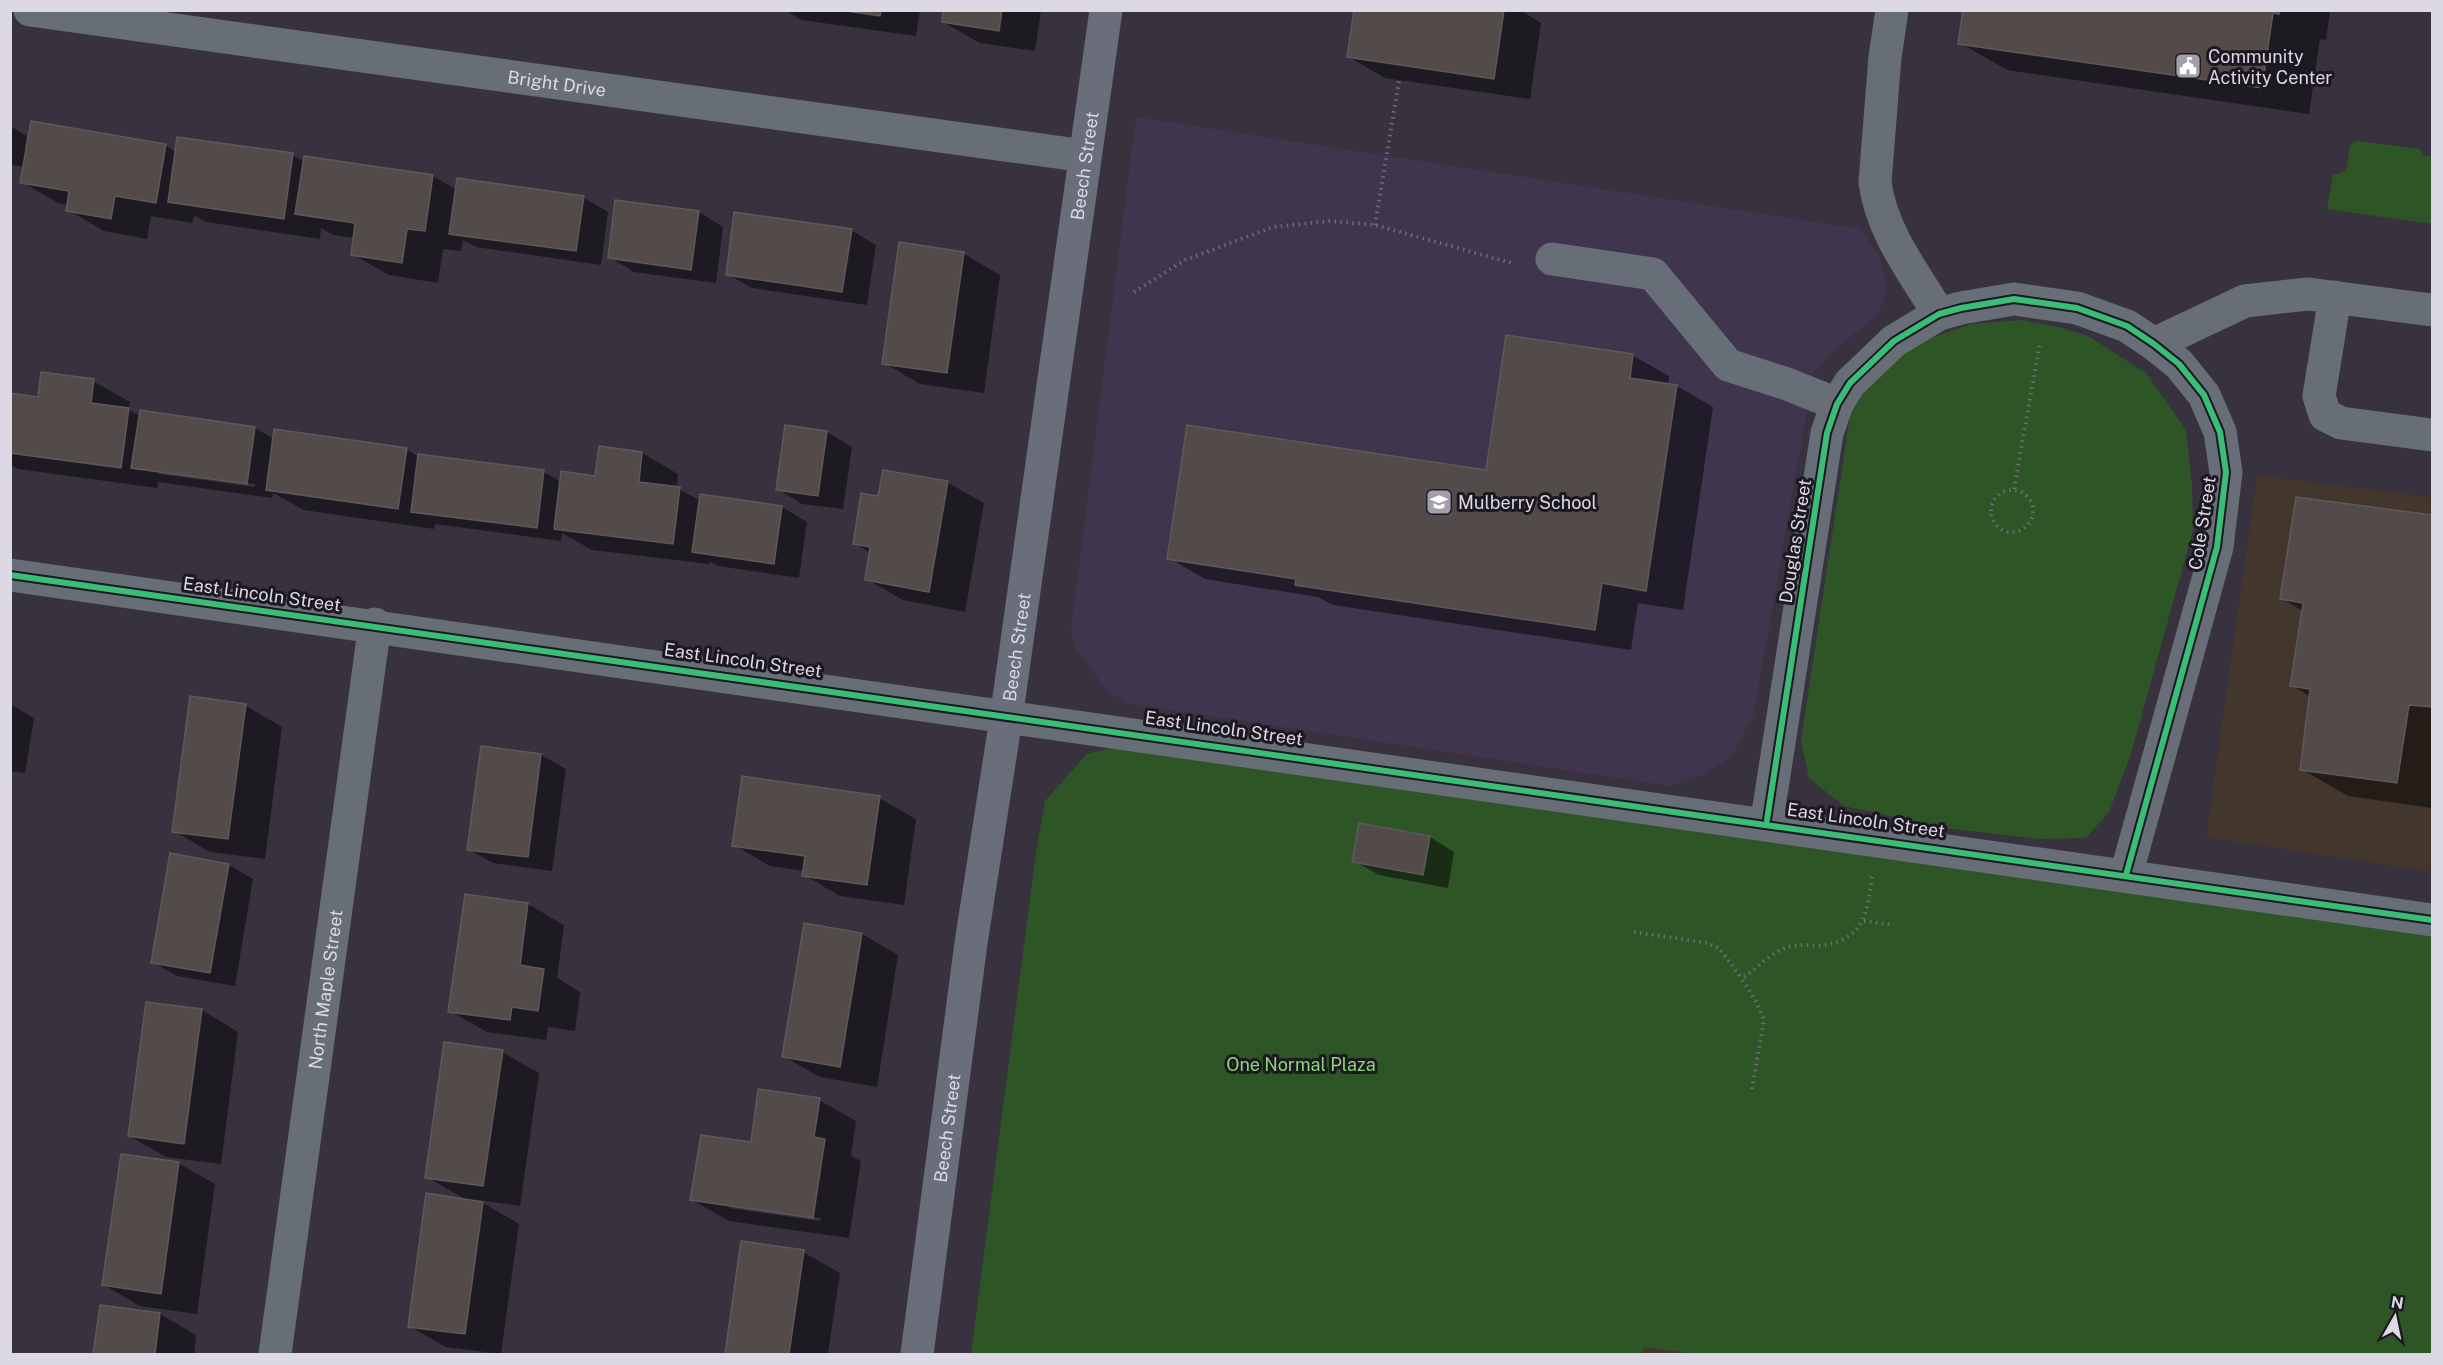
<svg xmlns="http://www.w3.org/2000/svg" width="2443" height="1365" viewBox="0 0 2443 1365" font-family="'Public Sans',sans-serif">
<rect width="100%" height="100%" fill="#37323e"/>
<path fill="#43362c" d="M2257 475 2432 497V872L2206 837Z
M1643 1347 1694 1354H1642Z"/>
<path fill="#3f354d" d="M1136 117 1861 229 1880 258 1887 290 1879 313 1832 353 1813 375 1754 714 1731 758 1704 774 1671 786 1131 704 1109 693 1073 645 1071 628Z"/>
<path fill="#2e5525" d="M2357 141 2420 149 2423 155 2432 157V224L2327 209 2333 175 2346 171 2350 145Z
M2021 320 2058 327 2088 336 2146 373 2186 430 2192 485 2193 530 2131 754 2109 812 2086 838 2039 839 1945 828 1844 806 1809 778 1801 740 1850 416 1876 371 1917 343 1971 324Z
M1119 746 1143 747 2432 936V1354H1694L1644 1347 1642 1354H971L1036 852 1045 801 1087 754Z"/>
<path fill="#0007" fill-rule="evenodd" d="M785 10H920L916 36 801 20Z
M945 10H1041L1035 51 980 43 943 22Z
M1356 10H1520L1541 23 1530 99 1385 78 1349 57Z
M1964 10H2330L2326 40 2320 39 2309 114 2007 70 1960 43Z
M10 126 27 136 25 146H28L165 145 176 152 292 155 305 162V158L433 176 457 190 584 198 608 212 601 265 476 247 463 240 461 251 443 249 438 283 389 275 352 254 355 238 333 235 321 228 320 239 206 222 194 215 192 223 151 216 147 239 104 231 68 210V205L58 203 22 182 24 167 10 165Z
M699 212 723 227 716 283 634 272 609 257Z
M851 230 876 245 867 305 752 288 727 274Z
M900 244 964 254 1000 275 984 393 920 384 884 363Z
M1632 355 1669 376 1668 385 1677 386 1713 407 1683 610 1638 603 1631 650 1333 605 1318 597 1205 579 1169 558 1487 472Z
M93 381 130 402 129 410 140 416 141 412 255 428 274 439 406 449 419 457 544 472 561 482 597 477 642 453 678 474 677 488 701 501 702 496 782 507 807 522 799 578 718 566 710 561 709 564 592 550 562 533 561 541 435 524 434 529 304 510 273 493 272 498 158 482 157 488 18 469 10 465V395L39 399ZM159 471 255 484V487L159 474Z
M827 432 852 447 843 509 802 504 777 489Z
M947 482 984 503 965 612 903 600 866 579 871 553 854 543 879 498Z
M2297 499 2432 516V808L2348 796 2301 769 2311 697 2291 685 2303 611 2281 598Z
M192 698 246 706 282 727 265 859 210 852 174 831Z
M10 704 34 718 25 773 10 771Z
M541 755 566 769 552 871 493 863 468 849Z
M879 798 916 819 904 905 840 896 804 875V871L770 866 734 845Z
M1430 837 1454 852 1448 888 1379 875 1354 861Z
M229 865 253 879 235 986 177 976 153 962Z
M466 896 528 904 564 925 557 978 580 992 575 1031 548 1027 546 1040 487 1032 450 1011Z
M805 924 862 934 898 955 877 1087 820 1077 783 1056Z
M148 1003 202 1010 238 1032 221 1164 166 1157 129 1136Z
M502 1052 539 1073 520 1206 478 1200 519 1224 501 1354 446 1347 409 1326 468 1201 427 1177Z
M819 1100 856 1121 851 1156 861 1161 849 1238 729 1221 692 1200 752 1143ZM729 1205 821 1218 820 1221 729 1208Z
M178 1163 215 1184 197 1314 140 1306 104 1285Z
M742 1243 803 1252 840 1273 828 1354H726Z
M101 1306 160 1314 196 1335 194 1354H95Z"/>
<path fill="#534b49" stroke="#5e595a" stroke-width="1.5" d="M840 10H881L880 16Z
M943 10H1002L999 31 942 22Z
M1354 10H1504L1494 79 1347 57Z
M1963 10H2279V14L2273 13 2262 88 1958 44Z
M31 121 166 144 156 203 115 196 111 219 66 211 69 191 20 183Z
M177 137 293 153 284 219 168 202Z
M304 156 433 175 425 231 407 229 402 263 351 255 355 223 295 214Z
M457 178 584 196 576 251 449 234Z
M615 200 699 211 691 270 608 258Z
M734 212 852 229 842 292 726 275Z
M899 242 964 252 947 373 882 364Z
M1506 335 1633 354 1630 378 1677 385 1646 591 1602 583 1595 630 1295 585 1296 579 1167 559 1187 425 1486 470Z
M41 372 94 379 91 403 129 408 121 468 10 453V393L38 397Z
M140 410 255 427 247 484 131 468Z
M785 425 827 431 818 496 776 490Z
M274 429 407 448 398 509 266 490Z
M599 446 642 452 639 482 680 487 673 544 554 529 561 471 595 476Z
M418 454 544 470 537 528 411 512Z
M883 470 948 481 929 592 865 580 870 547 853 544 861 493 878 496Z
M700 494 782 506 774 564 692 552Z
M2296 497 2432 515V707L2409 705 2397 783 2300 770 2310 689 2290 686 2303 603 2280 599Z
M190 696 246 704 228 839 172 832Z
M481 746 541 754 528 857 467 850Z
M742 776 880 796 867 885 802 876 805 856 732 846Z
M1359 823 1430 836 1423 875 1352 862Z
M170 853 229 864 210 973 151 963Z
M465 894 528 903 520 965 544 969 538 1011 512 1007 510 1020 448 1012Z
M804 923 862 933 840 1067 782 1057Z
M146 1002 202 1009 184 1144 128 1136Z
M444 1042 503 1050 483 1186 425 1178Z
M758 1089 820 1098 814 1137 825 1139 813 1218 690 1200 701 1135 751 1142Z
M121 1154 179 1162 161 1294 102 1285Z
M426 1193 483 1202 465 1334 408 1327Z
M741 1241 804 1250 789 1354H725Z
M100 1305 160 1313 155 1354H93Z"/>
<g fill="none" stroke-linecap="round" stroke-linejoin="round">
<path stroke="#6b6e76" stroke-width="4" stroke-dasharray="1.5 4.5" stroke-linecap="butt" d="M1375 225 1399 81
M1134 292 1185 260 1273 227 1331 221 1375 225 1515 264
M2014 489 2040 342
M1991 511a21 21 0 1 1 42 0a21 21 0 1 1-42 0Z
M1864 921 1894 925
M1634 932 1708 943 1720 949 1742 979
M1752 1089 1764 1020 1757 1003 1742 979C1755 969 1768 956 1783 949 1797 942 1811 947 1825 945 1865 939 1868 909 1872 876"/>
<g stroke="#676e78" stroke-width="33">
<path id="s1" d="M30 10 1085 156"/>
<path d="M1892 10 1885 57 1875 182C1881 231 1914 273 1939 314"/>
<path d="M1552 259 1653 274 1728 365 1787 384 1837 404"/>
<path d="M2335 297 2319 396 2325 415 2341 423 2432 435"/>
<path d="M2154 344 2245 301 2308 294 2432 310"/>
<path d="M10 575C819 684 1626 799 2432 920"/>
<path d="M1767 820 1827 433 1837 404 1850 383 1894 341 1939 314 1961 308 2014 299 2077 308 2127 326 2154 344 2179 364 2204 395 2220 432 2226 472 2217 547 2126 875"/>
<path id="s2" d="M275 1354 375 624"/>
</g>
<path stroke="#696e7a" stroke-width="33" id="s3" d="M917 1354 971 943 1007 712 1106 10"/>
<defs>
<path id="cycleway" d="M10 575C819 684 1626 799 2432 920
M1767 820 1827 433 1837 404 1850 383 1894 341 1939 314 1961 308 2014 299 2077 308 2127 326 2154 344 2179 364 2204 395 2220 432 2226 472 2217 547 2126 875"/>
</defs>
<use href="#cycleway" stroke="#1c1821" stroke-width="10"/>
<use href="#cycleway" stroke="#3abd76" stroke-width="6"/>
</g>
<defs>
<symbol id="civic-square" viewBox="-11 -11 22 22"><rect x="-9" y="-9" width="18" height="18" rx="4" fill="#a29eaa" stroke="#1c1821"/><path d="M-.6-6.5H3V-4.5H.6V-3L4-1V1h2V6H-6V1h2V-1L-.6-3ZM-1.2 2.5V6h2.4V2.5Z" fill="#fff"/></symbol>
<symbol id="school-square" viewBox="-11 -11 22 22"><rect x="-9" y="-9" width="18" height="18" rx="4" fill="#a29eaa" stroke="#1c1821"/><path d="M0-5L7-2L0 1L-7-2ZM-4 1L0 2.5L4 1V4Q0 6-4 4Z" fill="#fff"/></symbol>
</defs>
<g fill-rule="evenodd">
<use href="#civic-square" x="2173" y="51" width="30" height="30"/>
<use href="#school-square" x="1424" y="487" width="30" height="30"/>
</g>
<g text-anchor="middle" dominant-baseline="central" stroke-width="6" stroke-linejoin="round" paint-order="stroke">
<g font-size="18" fill="#dcd8e4" stroke="#1c1821" text-anchor="start">
<text x="2208" y="56">Community<tspan x="2208" dy="21">Activity Center</tspan></text>
<text x="1458" y="502">Mulberry School</text>
</g>
<g font-size="18" fill="#dcd8e4" stroke="#1c1821">
<text stroke="none"><textPath href="#s1" startOffset="532">Bright Drive</textPath></text>
<text stroke="none"><textPath href="#s3" startOffset="1200">Beech Street</textPath></text>
<text transform="translate(2202 523) rotate(-81)">Cole Street</text>
<text transform="translate(1795 541) rotate(-81)">Douglas Street</text>
<text transform="translate(262 594) rotate(8)">East Lincoln Street</text>
<text stroke="none"><textPath href="#s3" startOffset="714">Beech Street</textPath></text>
<text transform="translate(743 660) rotate(8)">East Lincoln Street</text>
<text transform="translate(1224 728) rotate(8)">East Lincoln Street</text>
<text transform="translate(1866 820) rotate(8)">East Lincoln Street</text>
<text stroke="none"><textPath href="#s2" startOffset="368">North Maple Street</textPath></text>
<text stroke="none"><textPath href="#s3" startOffset="228">Beech Street</textPath></text>
</g>
<g font-size="18" fill="#89d875" stroke="#1c1821">
<text x="1301" y="1064">One Normal Plaza</text>
</g>
</g>
<rect width="2443" height="1365" fill="none" stroke="#dcd8e4" stroke-width="24"/>
<g transform="translate(2395 1317) rotate(9)" stroke="#1c1821" stroke-width="4.5" paint-order="stroke">
<path d="M0-4.5L10 22L0 15L-10 22Z" fill="#dcd8e4"/>
<text y="-9" font-size="16" font-weight="bold" text-anchor="middle" fill="#dcd8e4">N</text>
</g>
</svg>
